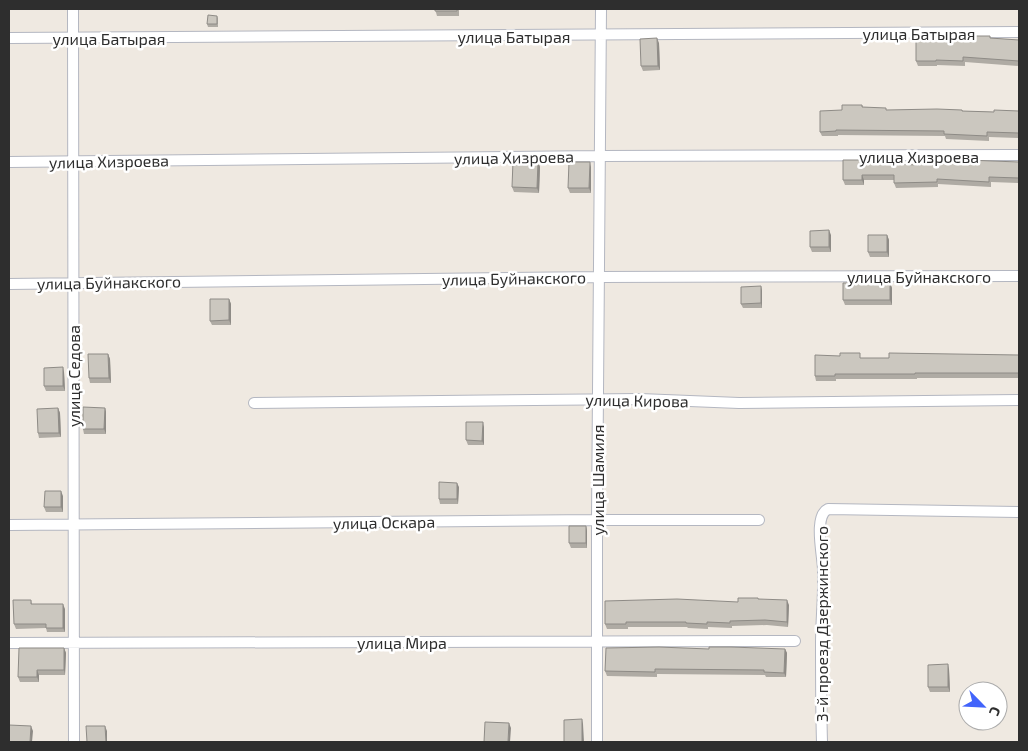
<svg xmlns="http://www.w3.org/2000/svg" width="1028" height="751" viewBox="0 0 1028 751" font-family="'Exo 2',sans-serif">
<rect width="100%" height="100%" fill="#efe9e1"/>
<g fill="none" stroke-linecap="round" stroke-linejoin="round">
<defs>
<path id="minor" d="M73 9 74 742
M9 38 1019 32
M9 162 601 156 1019 155
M9 284 599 277 1019 276
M254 403 640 399 739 403 1019 400
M9 525 597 520H759
M9 643 795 641
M597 742V520L601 9
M822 742C821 709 821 676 821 643 821 619 824 594 823 570 823 556 813 516 828 509L1019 512"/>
</defs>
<use href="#minor" stroke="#b4b7c1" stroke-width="12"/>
<use href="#minor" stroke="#fff" stroke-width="10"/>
</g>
<path fill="#afaba4" d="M435 9H459V16H437Z
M217 16 218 18V27H208L207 24Z
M990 38 1019 40V66L965 62V66L937 65V66H918L916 61Z
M659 43 660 70 643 71 641 66Z
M862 105 863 107 887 110H962L963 111 994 112 1019 111V138L989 137V141L946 139 945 136 838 135V136H822L820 132 842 110Z
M871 160 891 162V164L919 165 1019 162V183L991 182V187L938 184V187L896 188 894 183V180H864V185H845L843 180Z
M538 162 540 167 539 193 514 192 512 187Z
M591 167V193H570L568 188Z
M831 235V252H812L810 247Z
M887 235 889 240V257H870L868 252Z
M890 283 892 288V305H845L843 300Z
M761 286 762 291V308H743L741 304Z
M229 299 231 304V325H212L210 321Z
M108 354 110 359 111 383H90L89 378Z
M1019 355V378H917V379H836V381H816L815 376 861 358H889Z
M64 372 65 391H46L44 386Z
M58 408 60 413 61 437 39 438 38 433Z
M105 408 106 412V434H84L83 429Z
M484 427V445H468L466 440Z
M459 487 458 504H440L439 499Z
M63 496V512H46L44 507Z
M586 526 587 531V548H571L569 543Z
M758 599 789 605 788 627 767 625 732 626V628L708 627V629L688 628 687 627H628V629H607L605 624 738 602Z
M31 600 32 604 65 609V632H47L46 628 16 629 14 624Z
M64 648 66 653 65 675H39V682H20L18 677Z
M709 649H785L787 653 786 677H766L765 675 657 674V677L607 676 605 671Z
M949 669 950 692H930L928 687Z"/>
<path fill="#8e8b86" d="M657 38 659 43 660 70 658 66Z
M538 162 540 167 539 193 537 188Z
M590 162 591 167V193L589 188Z
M862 175 864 180V185L862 180Z
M829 230 831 235V252L829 247Z
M887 235 889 240V257L887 252Z
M890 283 892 288V305L890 300Z
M761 286 762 291V308L761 303Z
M229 299 231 304V325L229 320Z
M108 354 110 359 111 383 109 378Z
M63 367 64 372 65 391 63 386Z
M58 408 60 413 61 437 59 433Z
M105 408 106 412V434L104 429Z
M483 422 484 427V445L482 441Z
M457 483 459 487 458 504 457 499Z
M61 491 63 496V512L61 507Z
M586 526 587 531V548L586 543Z
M787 600 789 605 788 627 787 622Z
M63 604 65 609V632L63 628Z
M64 648 66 653 65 675 64 670Z
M785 649 787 653 786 677 784 673Z
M948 664 949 669 950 692 948 687Z
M37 670 39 675V682L37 677Z
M582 719 583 724 584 742H582Z
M509 723 511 728 510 742H508Z
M31 726 33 731 32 742H30Z
M105 726 107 731V742H106Z"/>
<path fill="#cbc7bf" stroke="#8e8b86" d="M435 9H457V11H435Z
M208 15 217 16V24H207Z
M971 36H990V38L1019 40V61L963 57V61L936 60V61H916V38H971Z
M657 38 658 66H641L640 39Z
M842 105H862V107L886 108V110L937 109 962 110V111L994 112V110L1019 111V133L987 132V136L944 134V131L836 130V131L820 132V111L842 110Z
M871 157H889V164L919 165V162L966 161V160L1019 162V178L989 177V182L937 179V182L894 183V175H862V180H843V160H871Z
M513 161 538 162 537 188 512 187Z
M569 162H590L589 188H568Z
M829 230V247H810V231Z
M868 235H887V252H868Z
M843 283H890V300H843Z
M761 286V303L741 304V287Z
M210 299H229V320L210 321Z
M840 353H860V358H889V353L1019 355V373H915V374H835V376H815V355L840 356Z
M88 354H108L109 378H89Z
M63 367V386H44V368Z
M83 407 105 408 104 429H83Z
M58 408 59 433H38L37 409Z
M466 422H483L482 441 466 440Z
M439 482 457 483V499H439Z
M45 491H61V507H44Z
M569 526H586V543H569Z
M738 598H758V599L787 600V622L765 620 730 621V623L707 622V624L686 623V622H626V624H605V601L677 599 738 602Z
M13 600H31V604H63V628H46V624H14Z
M659 647 709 649V647H731L785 649 784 673 764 672V670L655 669V672L605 671 606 648Z
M19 648H64V670H37V677H18Z
M948 664V687H928V665Z
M582 719V742H564V720Z
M485 722 509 723 508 742H484Z
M9 725 31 726 30 742H9Z
M86 726H105L106 742H87Z"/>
<g text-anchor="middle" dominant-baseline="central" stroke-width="5" stroke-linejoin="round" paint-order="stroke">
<g font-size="16" fill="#2e2e2e" stroke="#fff">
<text x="919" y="33">улица Батырая</text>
<text x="514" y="36">улица Батырая</text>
<text x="109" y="38">улица Батырая</text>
<text x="919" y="156">улица Хизроева</text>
<text transform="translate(514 157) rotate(-1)">улица Хизроева</text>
<text transform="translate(109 161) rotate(-1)">улица Хизроева</text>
<text x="919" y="276">улица Буйнакского</text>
<text transform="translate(514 278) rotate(-1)">улица Буйнакского</text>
<text transform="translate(109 282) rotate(-1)">улица Буйнакского</text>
<text transform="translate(73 376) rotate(-90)">улица Седова</text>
<text transform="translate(637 400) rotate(1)">улица Кирова</text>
<text transform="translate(597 480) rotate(-90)">улица Шамиля</text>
<text transform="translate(384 522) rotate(-1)">улица Оскара</text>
<text transform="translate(821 624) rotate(-90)">3-й проезд Дзержинского</text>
<text x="402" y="642">улица Мира</text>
</g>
</g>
<rect width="1028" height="751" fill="none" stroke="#2e2e2e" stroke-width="20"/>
<g transform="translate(983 706) rotate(114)"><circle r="24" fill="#ffffff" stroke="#ababab"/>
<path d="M0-4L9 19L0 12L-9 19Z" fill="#4264fb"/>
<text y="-8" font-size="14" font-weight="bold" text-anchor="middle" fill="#2e2e2e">С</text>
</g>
</svg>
